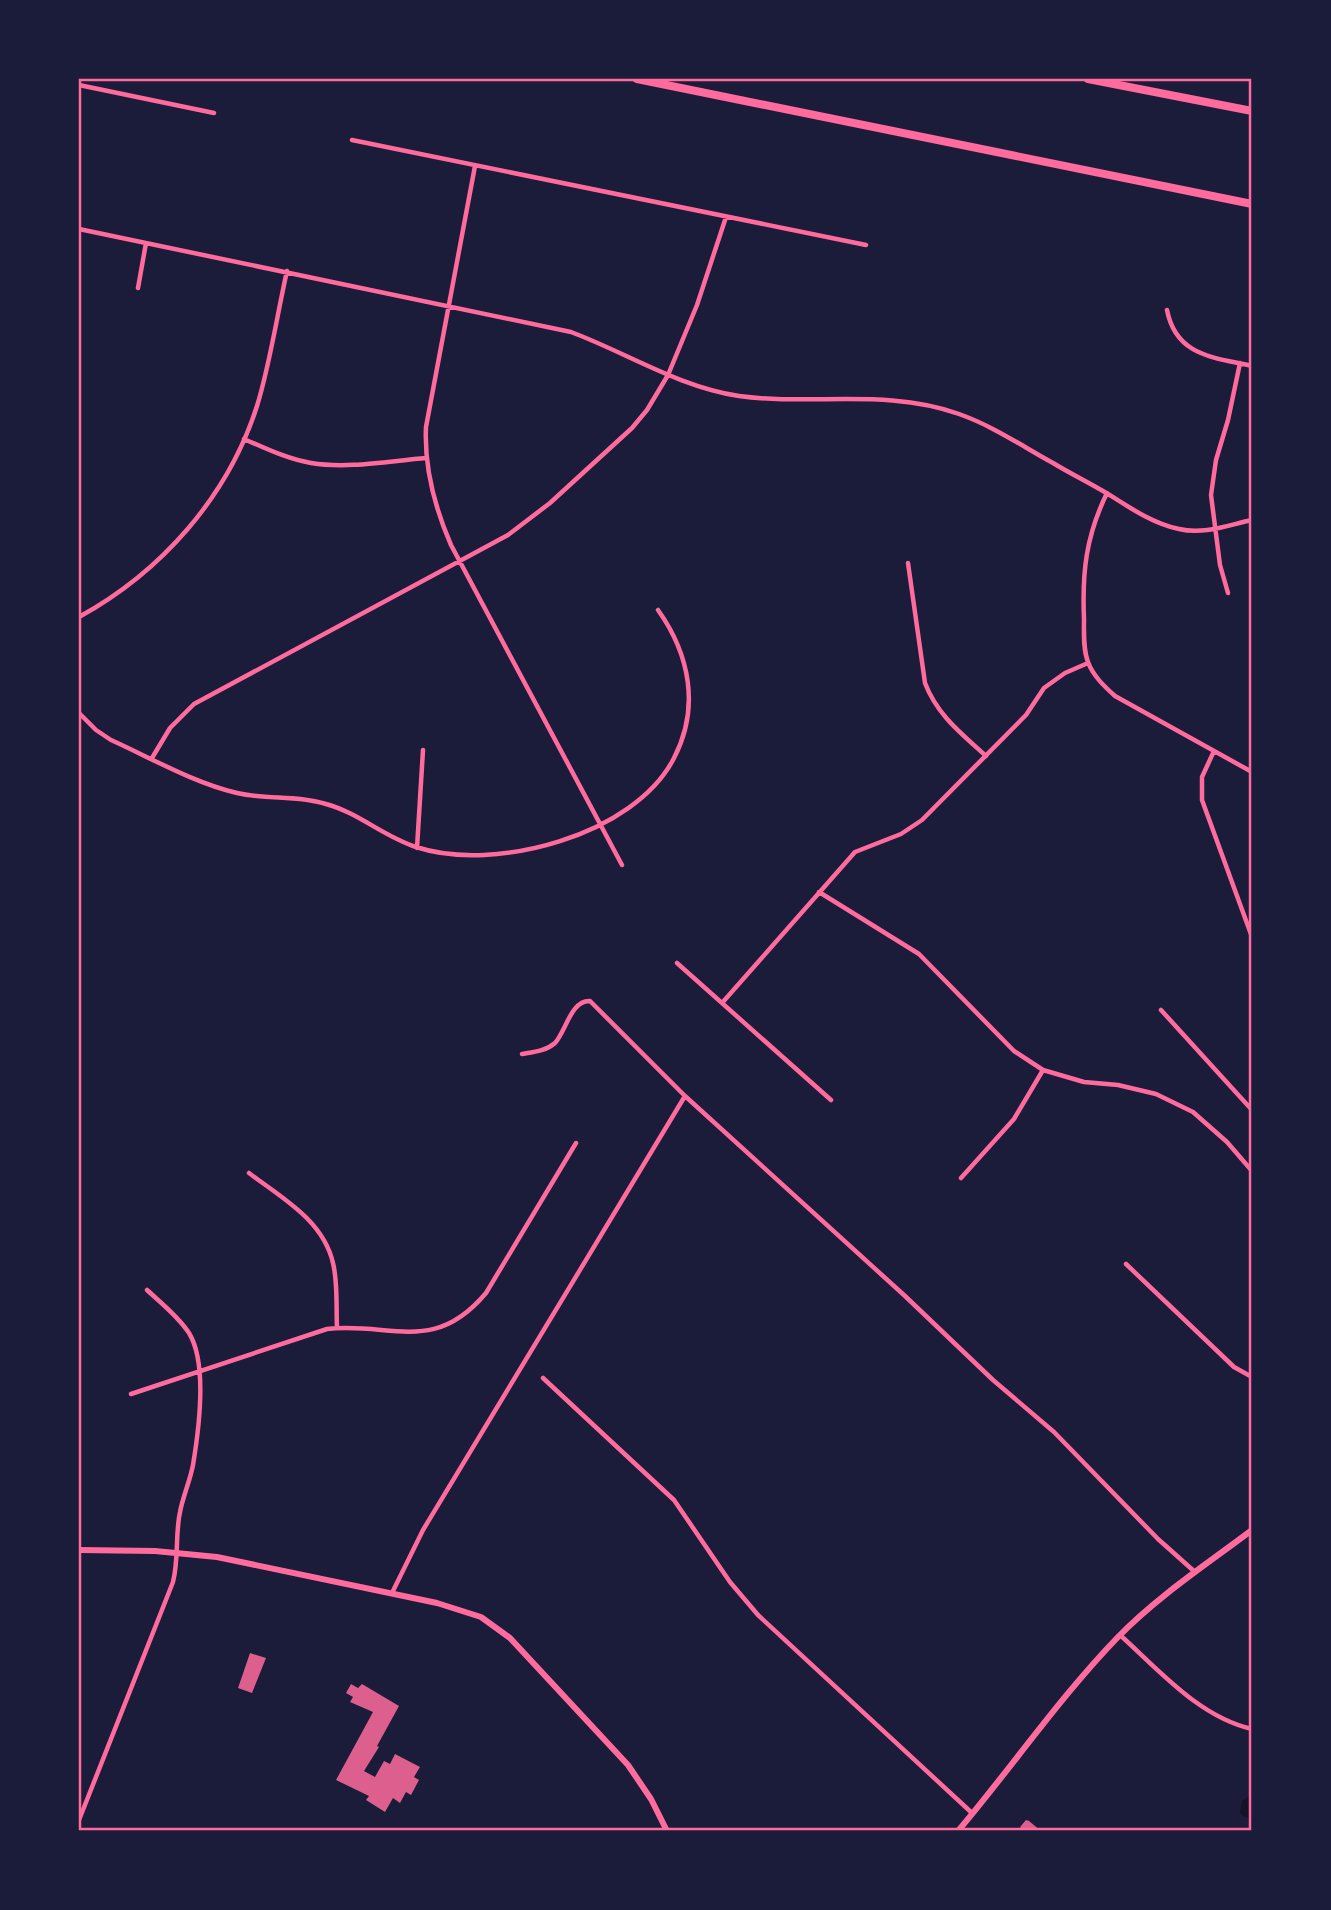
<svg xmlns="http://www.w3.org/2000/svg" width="1331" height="1910" viewBox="0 0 1331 1910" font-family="'Alegreya Sans',sans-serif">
<rect width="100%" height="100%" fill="#1b1b3a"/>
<path fill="#12122b" d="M1247 1797H1252V1819L1243 1816 1240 1813 1242 1801Z"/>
<path fill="#dd5f8e" d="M250 1653 266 1658 252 1693 238 1688Z
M351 1684 358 1688 362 1684 399 1706 377 1746 379 1747 364 1771 375 1777 384 1761 390 1764 395 1754 420 1767 414 1777 419 1780 411 1795 406 1792 400 1803 393 1798 385 1812 366 1800 369 1796 336 1780 373 1712 350 1702 353 1697 346 1693Z
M1026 1820 1029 1821 1041 1831H1020L1022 1829 1020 1827Z"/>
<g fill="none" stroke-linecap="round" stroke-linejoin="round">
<path stroke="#ff6b9d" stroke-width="4.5" d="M79 85 214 113
M352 140 866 245
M475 166 426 427C424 468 435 508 451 545L622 865
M79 229 571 332C627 353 679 387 739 396 813 406 887 388 959 414 993 426 1022 446 1053 463 1071 474 1090 483 1108 494 1130 508 1154 524 1179 529 1204 535 1228 525 1252 520
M138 288 146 243
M1167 310C1176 356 1213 357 1252 366
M244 439C265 448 287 459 311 463 348 469 389 461 426 458
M1107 493C1086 536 1082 572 1084 619 1084 633 1083 649 1088 662 1093 676 1105 687 1115 696L1252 772
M908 563 925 683C937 715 962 734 986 756
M1228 593 1220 565 1211 495 1216 460 1228 420 1240 363
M79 617C161 572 228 497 257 406 270 364 277 315 287 271
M79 713 96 730 111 740C151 758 194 783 237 793 267 800 297 795 326 804 359 813 384 837 416 847 495 873 635 835 674 758 700 708 690 655 658 610
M1214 751 1202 777V800L1252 937
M152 758 170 728 194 704 508 535 550 503 632 428 647 410 668 375 697 305 726 217
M417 848 423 750
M819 892 919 954 1014 1051 1043 1070 1084 1082 1118 1085 1156 1094 1193 1112 1227 1142 1252 1171
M677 963 831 1100
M722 1003 855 852 901 834 922 820 1026 715 1044 688 1065 673 1088 663
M1161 1010 1252 1110
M522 1054C534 1052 546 1051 555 1043 566 1031 571 1000 590 1001L685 1096 905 1296 993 1380 1054 1432 1158 1539 1195 1572
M249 1173C282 1198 323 1220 333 1263 338 1283 336 1307 337 1328
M961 1178 1014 1119 1043 1070
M1126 1264 1234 1367 1252 1377
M543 1378 674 1500 730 1582 758 1615 972 1813
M131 1394 327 1329C392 1322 434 1355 486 1293L576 1143
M392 1593 423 1530 685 1096
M1120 1635C1159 1670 1199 1717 1252 1729
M79 1820 173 1582C179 1558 175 1535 180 1512 183 1496 190 1481 193 1465 199 1429 208 1364 189 1333 178 1316 161 1303 147 1290"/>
<path stroke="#ff6b9d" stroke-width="6" d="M79 1550 155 1551 217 1557 437 1603 481 1617 510 1638 628 1765 651 1799 667 1831
M958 1831C1012 1767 1060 1697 1118 1637 1158 1596 1207 1564 1252 1530"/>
<path stroke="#ff6b9d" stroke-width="8" d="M637 79 1252 204
M1088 79 1252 111"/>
</g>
<rect width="1331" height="1910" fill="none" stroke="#1b1b3a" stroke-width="161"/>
<rect x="80" y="80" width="1170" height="1749" fill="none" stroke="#ff6b9d" stroke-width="2.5"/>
</svg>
